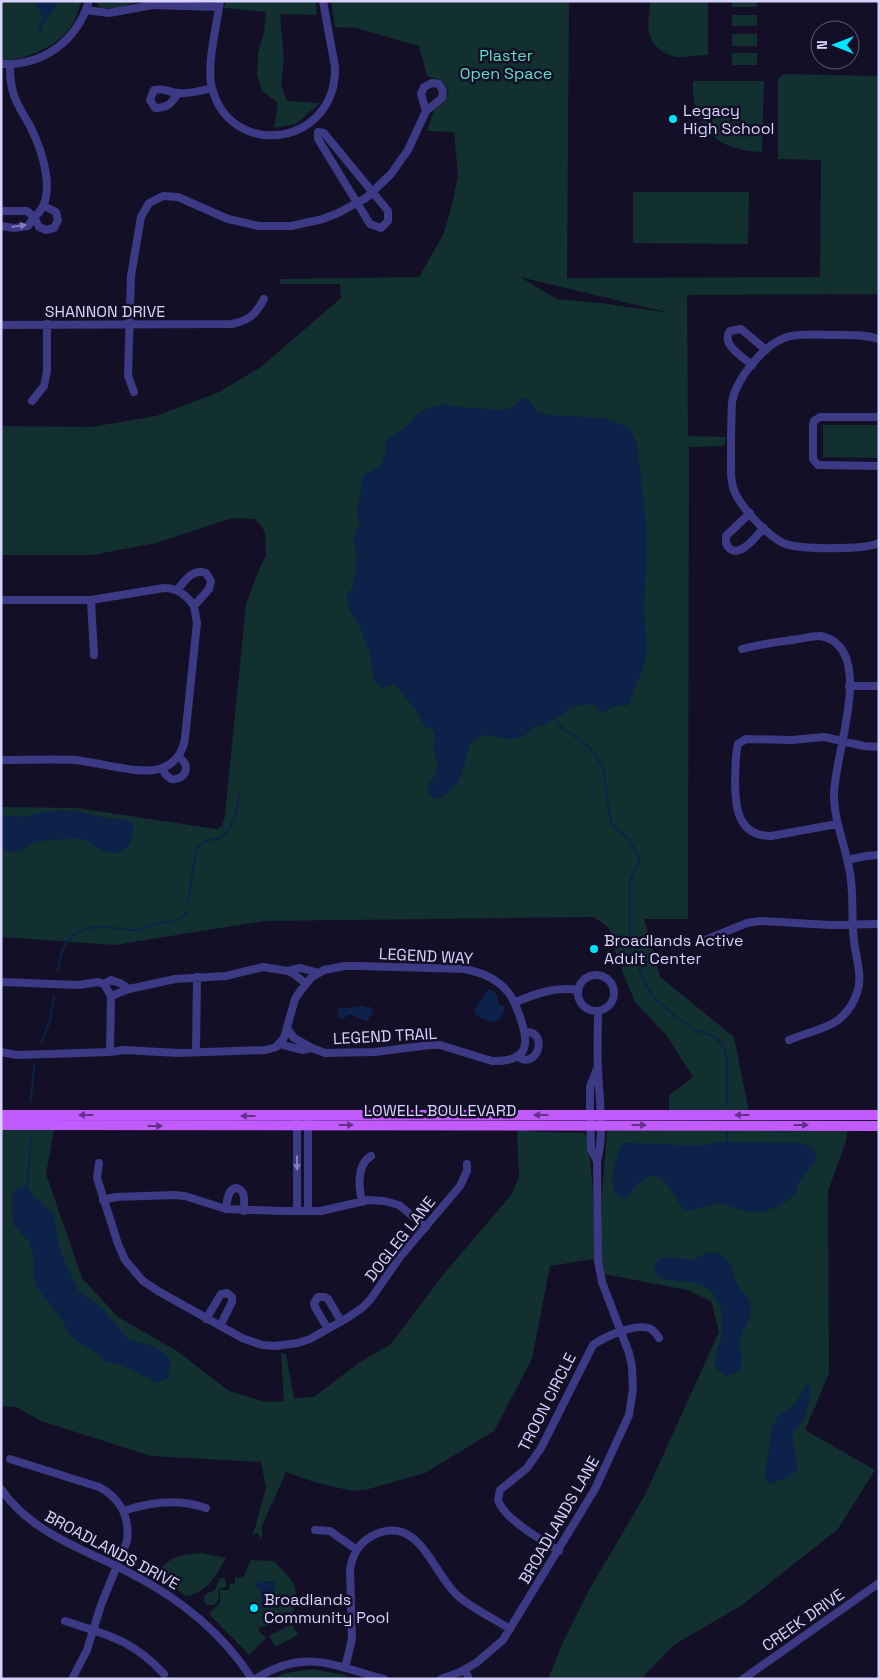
<svg xmlns="http://www.w3.org/2000/svg" width="880" height="1680" viewBox="0 0 880 1680" font-family="'Space Grotesk',sans-serif">
<rect width="100%" height="100%" fill="#130f26"/>
<path fill="#12302f" fill-rule="evenodd" d="M1 1H81C78 12 74 25 66 33 51 49 22 61 1 60Z
M96 1H139L118 8H100Z
M226 1H316L317 15 280 14 284 60 281 85 287 101 320 103 296 124 274 128 278 103 262 91 257 75 258 53 264 33 266 12 224 8Z
M331 1H569L567 278 820 277 821 160 778 159V79L784 74 879 76V294L687 295 688 436 726 437 724 446 689 447 688 919H644L660 977 734 1037 749 1112 669 1110V1095L693 1077 667 1036 635 1002 618 961 609 928 594 917 263 921 115 945 1 937V807L77 808 216 829 222 826 225 815 246 604 260 567 266 556 265 533 262 527 255 519 232 518 156 543 93 555H1V426L91 427 156 416 219 392 261 367 341 298 340 284H280V279L419 277 444 233 453 201 458 175 454 132 427 131 434 110 444 102 449 91 442 81 427 76 419 46 356 28 335 27ZM520 277 670 313 600 303 557 299Z
M650 1H706L708 3V55C699 55 690 57 680 57 667 57 652 47 649 33 647 23 650 11 650 1Z
M732 1H757V7H732Z
M732 15H757V26H732Z
M732 34H757V46H732Z
M732 53H757V65H732Z
M693 81H764L762 152C717 151 691 127 693 81Z
M633 192H749L748 244 633 243Z
M823 425H879V458L823 457Z
M848 1129 846 1141 828 1191 829 1373 805 1430 875 1470 838 1529 742 1605 674 1645 641 1679H548L563 1642 589 1590 645 1495 719 1332 711 1301 687 1290 604 1274 601 1256 602 1193 607 1132 608 1130Z
M1 1130H54L46 1174 82 1278 118 1317 177 1351 229 1391 266 1402 284 1401 281 1353 286 1354 294 1398 314 1397 360 1362 391 1344 443 1275 511 1195 519 1177 517 1130 542 1132 584 1133 588 1137 593 1193 594 1259 550 1266 532 1359 494 1431 425 1473 369 1489 352 1491 314 1482 286 1472 262 1526V1539L257 1533 253 1535 266 1488 261 1462 151 1456 41 1421 16 1407 1 1406Z
M201 1553 226 1558C214 1577 210 1591 186 1596L156 1575C169 1556 179 1555 201 1553Z
M251 1560 274 1561C294 1583 301 1583 292 1614L267 1615 268 1626 258 1627 259 1631 266 1638 249 1655 209 1614 220 1602V1590H229L230 1584H235V1578H243Z
M220 1578H224L226 1580V1587L219 1589C219 1598 219 1607 207 1605L204 1601C203 1593 209 1593 215 1590Z
M292 1624 298 1635 275 1647 269 1636Z
M312 1669 344 1675 352 1679H272C284 1672 298 1671 312 1669Z"/>
<path fill="#0c2248" d="M33 1H60L47 17 40 33 37 32 43 17Z
M524 398 528 399 538 412 549 415 603 418 630 428 637 444 646 522 647 550 644 608 647 652 642 671 631 697 632 700 626 706C617 704 609 708 602 714L598 707 589 704 581 705 571 707 559 717 543 725 532 727C514 755 489 723 473 741 467 748 466 759 464 767 459 781 450 798 434 799L428 792 427 787 431 780 435 777C441 760 433 761 434 749 434 738 438 740 431 729L425 727C418 713 415 708 404 696 399 691 399 687 392 684L382 688 374 681 370 654 360 628 349 609 347 599 348 592 352 589 356 571 357 555 353 543 360 522 356 512 361 491 362 478 365 474 381 465 386 451 385 445 389 438 399 432 410 423 418 413 432 407 442 404 460 407 504 410 515 406 520 400Z
M61 810 75 811 105 818 123 819 128 820 134 826C133 846 122 860 101 850 94 847 89 840 81 839 70 839 47 839 37 842 22 847 18 859 1 848V815L23 817 38 813Z
M489 989C497 992 498 995 498 1004L504 1006C505 1015 501 1018 494 1022 485 1019 483 1020 475 1014L474 1010C480 1003 482 996 489 989Z
M361 1005 365 1007H371L373 1012 367 1021C359 1019 355 1015 348 1014L343 1020 338 1016 337 1010 340 1008H347L354 1006 357 1008Z
M719 1142 798 1143 811 1147 817 1156C814 1168 806 1171 800 1181 798 1184 798 1188 796 1192 785 1207 762 1215 744 1211 736 1209 730 1205 722 1204 709 1202 697 1212 684 1210 674 1199 664 1166 644 1179 636 1184 631 1193 624 1199 604 1194 614 1154 624 1143L672 1144 680 1146 706 1145Z
M23 1186H26L35 1197 54 1215 58 1243 66 1265 79 1292 99 1305 128 1339 155 1347 166 1355 170 1359V1367L168 1377 165 1380 156 1382 122 1365 105 1362 96 1352 80 1344 71 1336 58 1314 38 1289 34 1278V1257L29 1242 13 1224 12 1195 15 1189Z
M710 1252C715 1253 720 1253 725 1257 731 1263 732 1273 736 1281 740 1291 751 1297 751 1308 752 1320 741 1330 740 1341 738 1355 747 1355 739 1371L727 1376C721 1374 715 1369 715 1362 715 1353 720 1344 721 1336 725 1317 720 1293 701 1285 689 1279 672 1282 659 1278L654 1270 657 1262 660 1259 668 1257 692 1260Z
M806 1384 810 1386C811 1403 806 1422 792 1433L798 1470 787 1478 770 1484 764 1475 768 1457 771 1431 778 1416 795 1404Z
M257 1581H275L274 1608H261V1591L256 1587Z"/>
<g fill="none" stroke-linecap="round" stroke-linejoin="round">
<path stroke="#0c2248" stroke-width="2" d="M555 718 561 727 589 747 603 767 611 823 627 838 638 854 639 863 630 880V933L631 949 644 981 652 995 676 1017 695 1030 712 1036 719 1041 724 1048 727 1058V1106
M188 903 196 851C204 835 217 844 226 833 235 823 237 807 240 794
M58 971C60 945 72 927 101 927 113 927 124 930 136 930 145 929 153 924 162 923 172 921 183 922 187 910
M41 1042 50 1021 54 996
M31 1101 34 1065
M727 1133V1142
M27 1189 31 1139"/>
<path stroke="#3d3a85" stroke-width="8" d="M220 1C217 25 206 66 212 88 231 161 337 146 335 67L323 1
M86 10 109 13 153 5 219 7
M1 64C43 66 77 41 89 1
M10 64C10 75 10 85 14 95 17 106 25 116 30 126 42 150 59 198 34 217L39 227 46 230 54 228 58 220 56 212 44 206
M178 93C172 103 168 108 155 108L150 100 154 90C165 88 168 92 178 93 189 94 201 91 212 88
M318 132 324 133 388 211V221L381 228 370 224 318 139Z
M1 211H27L34 217 28 226 14 228 1 226
M1 325 232 324C250 320 255 315 264 299
M879 339C864 334 848 335 833 335 818 335 801 333 787 337 764 344 736 379 732 402 731 420 731 438 731 456 731 466 730 477 733 487 737 504 767 535 783 543 799 550 863 550 879 543
M752 365C743 357 720 344 730 331L741 329 766 350
M134 392 128 376 131 276 141 217 149 203 163 196 178 197 228 219 259 226H291L323 219 338 213 366 198 391 174 408 150 426 111 442 98 443 91 439 84 432 83 424 87 421 94 426 111
M32 401 44 386 47 371V324
M879 417H820L814 421 813 425V459L818 465 879 466
M750 513 726 536C726 541 725 544 729 548 740 559 757 535 764 528
M1 600H91L164 588C177 588 186 594 194 606
M91 600 94 655
M742 649C760 644 779 642 798 639 805 638 813 636 820 636 826 637 833 640 837 644 868 672 834 758 834 795 834 822 846 847 850 873 854 895 851 918 854 941 856 958 863 977 857 993 844 1029 819 1027 789 1040
M849 686H879
M1 760C26 760 51 759 75 760 97 762 140 775 159 769 174 765 183 753 185 738L197 623 194 606 209 589 211 581 206 573C192 568 185 581 177 590
M163 768 165 774 171 779C186 781 192 764 178 757
M837 824 771 836C736 836 735 804 735 778 736 767 735 755 738 744L746 739 792 740 824 737 864 746 879 747
M847 860 866 856 879 855
M705 940 747 923 760 921 830 925 879 924
M578 993a18 18 0 1 1 36 0a18 18 0 1 1-36 0Z
M1 982 79 985 98 982 104 984 111 996 110 1052
M305 983 294 974 288 971 300 968 319 973
M104 984 111 980 120 983 129 989
M111 996 129 989 175 979 226 976 263 967 288 971
M516 1002C535 994 556 986 578 990
M279 1044 302 1050 312 1048
M1 1052 17 1055 110 1052 124 1050 178 1053 266 1050 276 1047 284 1038 295 999 301 990 312 977 324 970 345 966H360L464 969C478 972 489 975 500 984 512 994 516 1005 521 1020 531 1049 524 1062 492 1061L440 1045H430L375 1052 325 1053 312 1048 294 1038 288 1030
M196 1052 197 977
M517 1056C536 1072 550 1032 526 1032
M596 1071 590 1087V1108L591 1149 597 1161
M308 1120V1211
M99 1163 97 1178 118 1244 125 1260 143 1281 158 1291 242 1338 262 1345 275 1346 298 1343 310 1339 349 1317 363 1307 370 1300 400 1257 460 1186 467 1171V1164
M103 1200 116 1197 173 1195 185 1196 226 1209 283 1211H321L368 1200 384 1201 399 1205 426 1227
M362 1202C359 1188 356 1165 371 1156
M226 1209C227 1203 227 1188 237 1188 240 1189 242 1191 243 1193 245 1198 244 1206 244 1211
M297 1211V1120
M206 1319 221 1294 227 1293 232 1297V1302L220 1326
M328 1329 315 1307 314 1303 318 1297H325L328 1299 341 1321
M10 1459 99 1487C120 1498 130 1517 127 1541L101 1605 87 1650 72 1679
M1 1489C32 1534 84 1549 130 1573 179 1598 222 1632 252 1679
M123 1511C150 1502 179 1498 206 1508
M315 1530 330 1531 357 1550
M559 1551C542 1540 504 1519 498 1500L500 1490 527 1468 541 1448 593 1345C604 1337 637 1322 651 1329 654 1331 657 1335 659 1338
M65 1621C107 1635 132 1639 164 1674
M345 1668 352 1639 350 1570C352 1555 359 1543 372 1536 419 1512 432 1573 458 1596 473 1609 493 1618 510 1629
M465 1670 469 1679
M255 1679C305 1648 332 1665 384 1679
M441 1679 460 1672 476 1663 503 1640 595 1489 629 1415 633 1389 632 1367 629 1353 602 1282 598 1261 597 1161C605 1132 599 1099 598 1069 597 1050 598 1030 598 1011
M743 1679 879 1583"/>
<path stroke="#c25bff" stroke-width="10" d="M1 1115H879
M1 1125 879 1126"/>
</g>
<defs><path id="oneway-solid" d="M-6-.8H1V-3.2L6.5 0L1 3.2V.8H-6Z" transform="scale(1.25)"/></defs>
<g fill="#837fbc">
<use href="#oneway-solid" transform="translate(19 226) rotate(-8)"/>
<use href="#oneway-solid" transform="translate(297 1163) rotate(90)"/>
</g>
<g fill="#623188">
<use href="#oneway-solid" transform="translate(86 1115) rotate(-180)"/>
<use href="#oneway-solid" transform="translate(541 1115) rotate(180)"/>
<use href="#oneway-solid" transform="translate(742 1115) rotate(180)"/>
<use href="#oneway-solid" transform="translate(248 1116) rotate(-180)"/>
<use href="#oneway-solid" transform="translate(346 1125)"/>
<use href="#oneway-solid" transform="translate(639 1125)"/>
<use href="#oneway-solid" transform="translate(801 1125)"/>
<use href="#oneway-solid" transform="translate(155 1126)"/>
</g>
<g fill="#00e5ff" stroke="#130f26" stroke-width="2">
<circle cx="673" cy="119" r="5"/>
<circle cx="594" cy="949" r="5"/>
<circle cx="254" cy="1608" r="5"/>
</g>
<g text-anchor="middle" dominant-baseline="central" stroke-width="5" stroke-linejoin="round" paint-order="stroke">
<g font-size="16" fill="#5fe0c0" stroke="#130f26">
<text x="506" y="55">Plaster<tspan x="506" dy="18">Open Space</tspan></text>
</g>
<g font-size="16" fill="#d9d4ff" stroke="#130f26" text-anchor="start">
<text x="683" y="110">Legacy<tspan x="683" dy="18">High School</tspan></text>
<text x="604" y="940">Broadlands Active<tspan x="604" dy="18">Adult Center</tspan></text>
<text x="264" y="1599">Broadlands<tspan x="264" dy="18">Community Pool</tspan></text>
</g>
<g font-size="16" fill="#d9d4ff" stroke="#130f26">
<text x="105" y="311">SHANNON DRIVE</text>
<text transform="translate(426 956) rotate(3)">LEGEND WAY</text>
<text transform="translate(385 1036) rotate(-3)">LEGEND TRAIL</text>
<text x="440" y="1110">LOWELL BOULEVARD</text>
<text transform="translate(400 1239) rotate(-52)">DOGLEG LANE</text>
<text transform="translate(547 1402) rotate(-63)">TROON CIRCLE</text>
<text transform="translate(559 1520) rotate(-60)">BROADLANDS LANE</text>
<text transform="translate(112 1550) rotate(28)">BROADLANDS DRIVE</text>
<text transform="translate(803 1620) rotate(-35)">CREEK DRIVE</text>
</g>
</g>
<rect width="880" height="1680" fill="none" stroke="#d9d4ff" stroke-width="5"/>
<g transform="translate(835 45) rotate(270)"><circle r="24" fill="#130f26" stroke="#625e7d"/>
<path d="M0-4L9 19L0 12L-9 19Z" fill="#00e5ff"/>
<text y="-8" font-size="14" font-weight="bold" text-anchor="middle" fill="#d9d4ff">N</text>
</g>
</svg>
